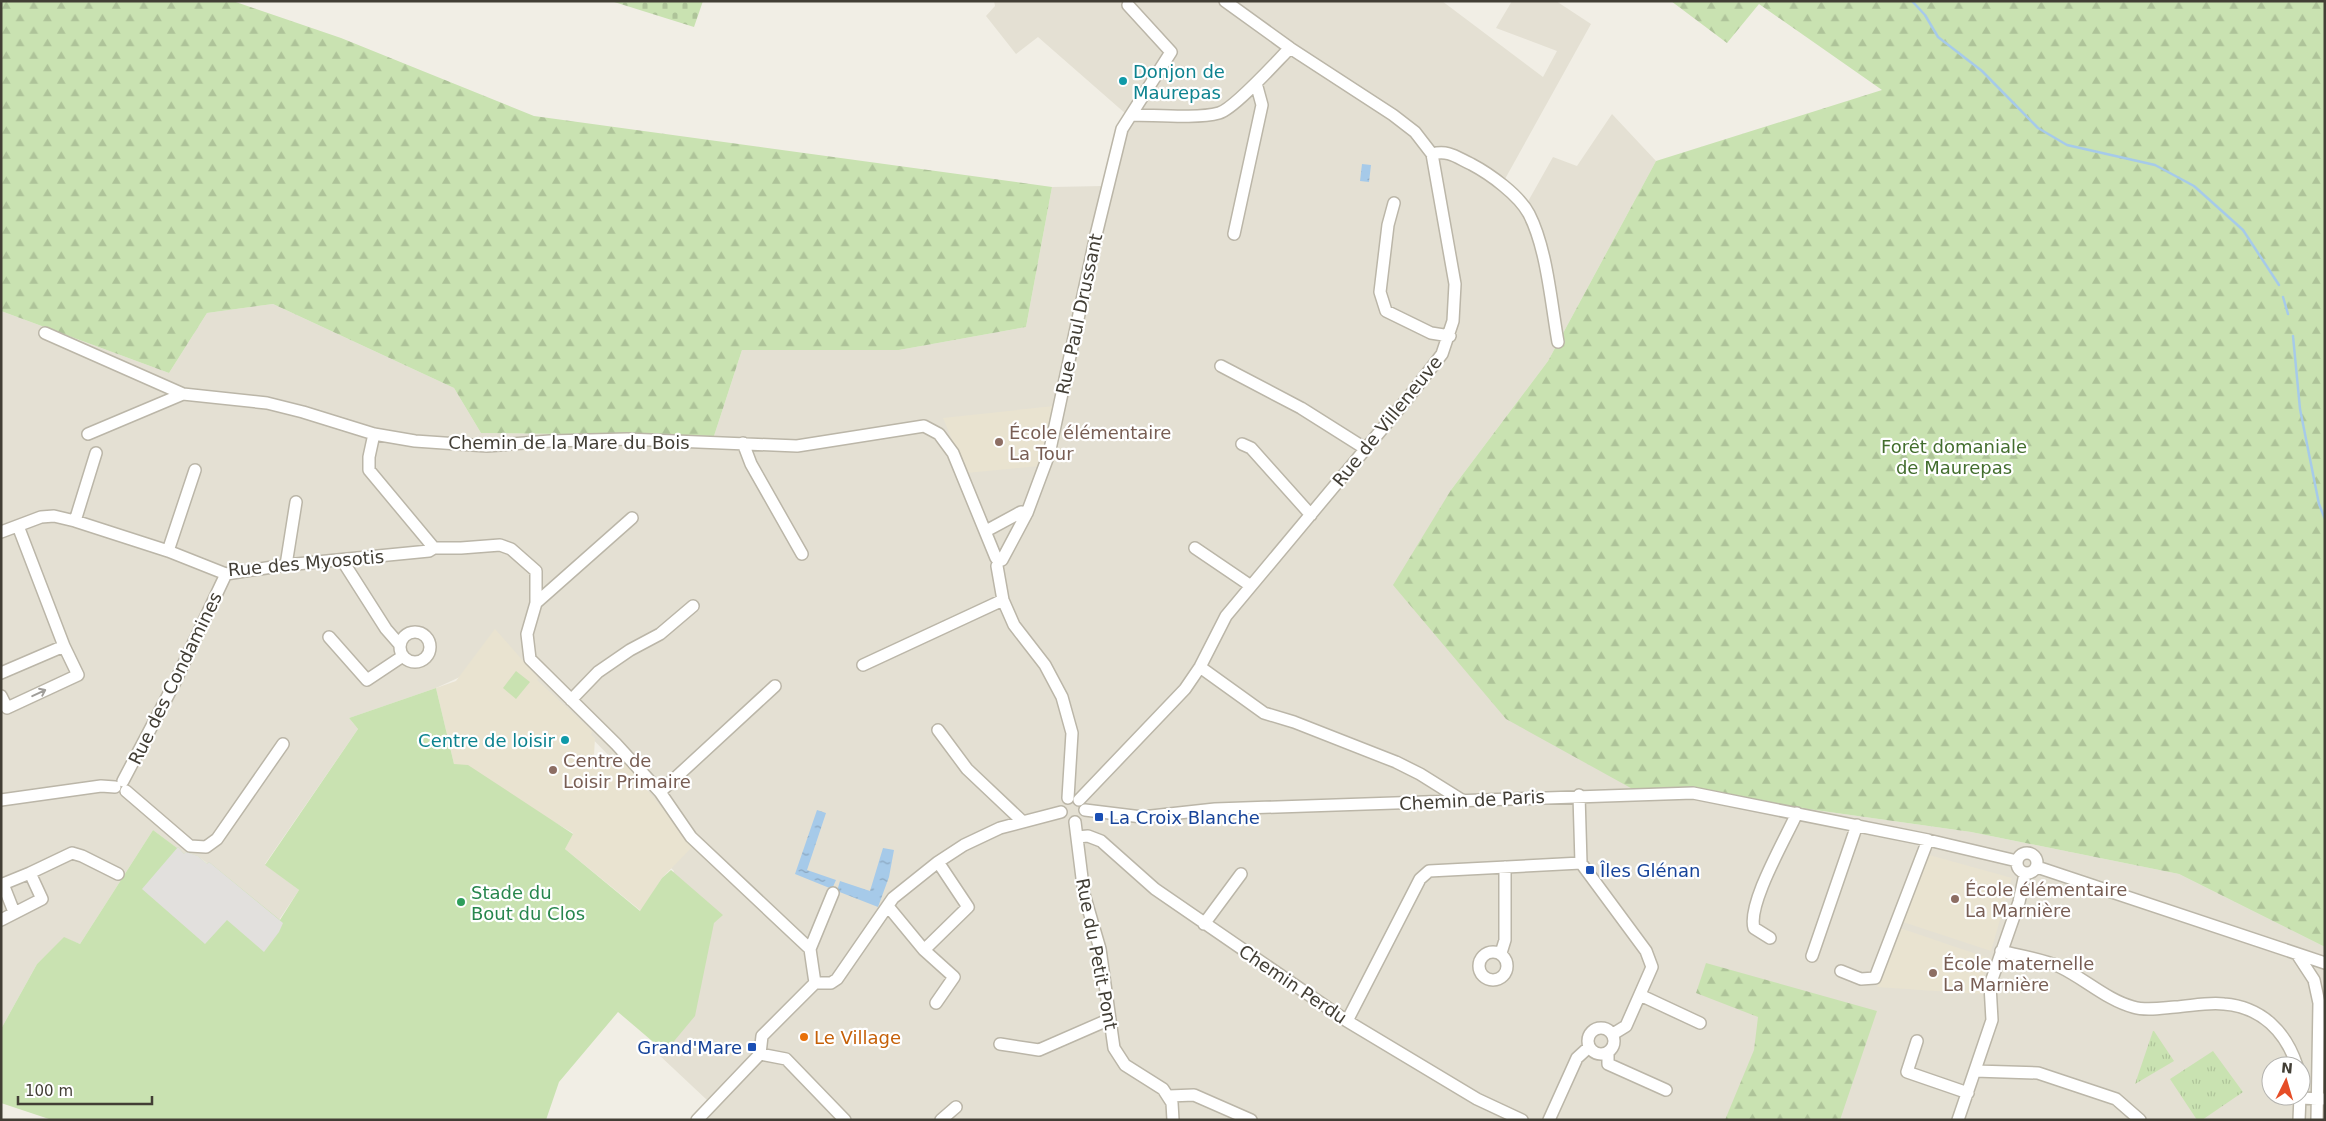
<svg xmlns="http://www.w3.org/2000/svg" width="2326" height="1121" viewBox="0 0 2326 1121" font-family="'DejaVu Sans',sans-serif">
<defs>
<pattern id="grass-tufts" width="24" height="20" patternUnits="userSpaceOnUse" patternTransform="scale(1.25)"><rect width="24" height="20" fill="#c9e2b1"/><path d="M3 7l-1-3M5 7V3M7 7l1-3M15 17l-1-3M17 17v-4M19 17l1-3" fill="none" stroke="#aec399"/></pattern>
<pattern id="forest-firs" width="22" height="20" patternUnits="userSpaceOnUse" patternTransform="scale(1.25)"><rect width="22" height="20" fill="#c9e2b1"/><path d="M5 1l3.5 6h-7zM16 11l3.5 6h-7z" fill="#aec399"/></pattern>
<pattern id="cemetery-stones" width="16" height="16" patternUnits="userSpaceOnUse" patternTransform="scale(1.25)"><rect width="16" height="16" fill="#c9e2b1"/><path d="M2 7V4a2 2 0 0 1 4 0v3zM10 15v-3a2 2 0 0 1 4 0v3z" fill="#aec399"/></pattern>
<pattern id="water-ripples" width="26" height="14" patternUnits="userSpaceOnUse" patternTransform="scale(1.25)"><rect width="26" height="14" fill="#a6cae9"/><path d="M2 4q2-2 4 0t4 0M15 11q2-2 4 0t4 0" fill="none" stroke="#89a5be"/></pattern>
</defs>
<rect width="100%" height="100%" fill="#f1eee5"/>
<path fill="#e4e0d3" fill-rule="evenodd" d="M994 1H1442L1543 77 1557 51 1496 28 1512 1H1556L1591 24 1505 179 1526 205 1553 157 1577 166 1612 114 1656 161 1548 361 1451 490 1709 795 1971 832 2179 874 2325 947V1120H691L707 1100 658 1054 689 1010 672 874 674 871 670 867 684 833 510 654 436 688 349 718 358 729 265 864 299 890 279 920 198 856 186 852 184 854 153 830 80 944 64 938 37 964 1 1029V311L169 373 207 313 273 304 454 388 481 433 714 436 742 350H899L1026 327 1052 187 1103 186 1126 114 1038 37 1016 54 986 16 995 6ZM2271 1066H2301V1096H2271Z"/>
<path fill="#e9e3d0" d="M1054 406 1039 466 966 473 943 418Z
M495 629 538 678 537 680 592 731 591 735 595 738 594 755 599 760 610 755 622 759 693 846 662 878 641 911 565 849 573 833 454 764 436 688 456 681Z
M1922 853 2012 878 1991 951 1897 920Z
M1894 926 1988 958 1980 994 1877 987Z"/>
<path fill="url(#grass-tufts)" d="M2154 1031 2174 1061 2135 1084 2153 1031Z
M2213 1051 2243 1092 2202 1120H2197L2170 1079Z"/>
<path fill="url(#forest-firs)" d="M1 1H233L341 38 534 116 1052 187 1026 327 899 350H742L714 436 481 433 454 388 273 304 207 313 169 373 1 311Z
M1671 1H2325V947L2179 874 1971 832 1709 795 1638 792 1506 719 1393 585 1451 490 1548 361 1656 161 1882 90 1759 4 1727 43Z
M1706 963 1877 1011 1840 1120H1725L1754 1050 1758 1017 1696 993Z"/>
<path fill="url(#cemetery-stones)" d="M611 1H703L694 27Z"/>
<path fill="#c9e2b1" d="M516 671 530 682 516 699 503 688Z
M436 688 454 764 468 765 573 834 565 849 640 911 662 878 671 870 723 915 714 923 695 1016 665 1052 618 1012 559 1082 546 1120H52L1 1103V1029L37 964 64 937 80 944 153 830 177 848 178 847 184 854 186 852 198 856 207 864 209 862 280 920 299 890 265 865 358 729 349 718Z"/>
<path fill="#e2e0dd" d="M178 847 184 854 186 852 198 856 207 864 209 862 283 923 279 932 264 952 227 920 205 944 142 889Z"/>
<path fill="url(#water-ripples)" d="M1362 164 1371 165 1369 182 1360 181Z
M817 810 826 813 807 870 836 880 832 889 795 874Z
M883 848 894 850 889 877 878 907 837 891 840 881 870 891Z"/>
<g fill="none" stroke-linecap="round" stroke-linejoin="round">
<path stroke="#a6cae9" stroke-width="2.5" d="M1912 1 1925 15 1938 37 1982 71 2038 128 2067 145 2155 165 2194 186 2243 230 2279 285
M2283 297 2288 314
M2293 336 2300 409 2319 504 2325 519"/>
<defs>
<path id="minor" d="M1131 115C1155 115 1197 119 1219 113 1234 109 1277 61 1290 48
M1432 154C1449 150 1456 157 1471 164 1490 174 1519 195 1529 214 1547 249 1551 303 1558 342
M1394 203 1388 225 1380 292 1386 311 1431 333 1450 336
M1234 234 1262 105 1256 83
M45 333 183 394 267 403 303 412 374 434 415 441 487 446 550 441 627 439 797 446 924 426 939 434 953 453 996 558
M1221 366 1301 408 1366 449
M88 434 183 394
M374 434 369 457V470L434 548
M743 443 751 464 802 554
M1242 444 1251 448 1311 515
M75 521 96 453
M18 526 64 646
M986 531 1021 512 1027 513
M1 532 41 517 54 516 75 521 168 551 226 574 286 565 429 551 434 548H461L500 545 511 549 536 571V603L527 634 530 659 616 744 660 792 691 837 810 949 815 983
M1195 548 1251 586
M168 551 195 470
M342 560 386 629 400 645
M1002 560 1027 513 1049 454 1096 235 1122 129 1171 52 1128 5
M286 565 296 502
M997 566 1003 600 1014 625 1045 665 1062 697 1072 733 1068 798
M536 603 632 518
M400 647a15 15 0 1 1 30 0a15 15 0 1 1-30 0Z
M329 637 367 680 403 656
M863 665 1003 600
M1200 667 1264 713 1294 722 1396 762 1420 774 1460 799
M1 673 64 646 78 675 7 708 1 696
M571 700 598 672 630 650 660 634 693 606
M938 730 967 769 1022 821
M123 781 174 684 226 574
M126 791 190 846 206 847 217 839 283 744
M660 792 775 686
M1579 795 1581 863 1646 951 1652 967 1626 1026 1613 1034
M1 800 101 786 115 787
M1079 800 1185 689 1200 667 1226 616 1408 398 1442 354 1453 321 1455 284 1432 154 1415 132 1393 115 1290 48 1225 1
M1085 810 1142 817 1215 809 1693 793 1928 840 2017 861
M1075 822 1084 894 1100 949 1114 1048 1125 1065 1163 1089 1172 1103 1173 1120
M1077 837 1088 836 1101 841 1155 889 1347 1021 1477 1099 1522 1120
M2017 863a10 10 0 1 1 20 0a10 10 0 1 1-20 0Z
M2037 867 2325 963
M30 873 72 853 82 856 118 874
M887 907 891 910 924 950 954 977 936 1003
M1 920 42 899 30 873 3 884 14 912
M1204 924 1241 874
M1770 938 1754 928C1747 904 1786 838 1797 813
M810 949 833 893
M924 950 968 907 938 862
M2001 951C2020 956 2043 959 2060 967 2085 979 2107 1000 2133 1007 2146 1011 2162 1008 2175 1007 2191 1006 2208 1002 2224 1004 2262 1007 2286 1032 2297 1066
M1479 966a14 14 0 1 1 28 0a14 14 0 1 1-28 0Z
M1501 953 1505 940V867
M2297 954 2314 980 2319 1003 2317 1120
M1812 956 1857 825
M1841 971 1861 979 1875 978 1928 840
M815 983H831L837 979 893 898 938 862 964 845 1000 828 1061 812
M1640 995 1700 1023
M1347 1021 1420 879 1429 871 1581 863
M1588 1041a13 13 0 1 1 26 0a13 13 0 1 1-26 0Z
M1917 1041 1907 1072 1968 1093
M1000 1044 1039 1050 1110 1019
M1608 1053V1064L1666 1090
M760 1054 786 1059 845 1120
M760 1054 762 1036 815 983
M1975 1071 2038 1073 2116 1099 2140 1120
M1169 1096 1194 1095 1251 1120
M2300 1098 2323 1099
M697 1120 760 1054
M941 1120 956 1107
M1549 1120 1577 1058 1589 1047
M1958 1120 1992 1020 1990 985 2019 902 2025 874
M2299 1120 2300 1096"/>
</defs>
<use href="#minor" stroke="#bbb6a8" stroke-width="14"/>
<use href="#minor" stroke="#fff" stroke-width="11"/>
</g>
<defs><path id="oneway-shaft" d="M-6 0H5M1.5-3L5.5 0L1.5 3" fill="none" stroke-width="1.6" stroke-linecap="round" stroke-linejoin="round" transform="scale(1.25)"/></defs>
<use stroke="#a09e9a" href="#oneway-shaft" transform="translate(39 693) rotate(-25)"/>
<g fill="#0f9aa8" stroke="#fff" stroke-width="2">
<circle cx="1123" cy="81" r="5"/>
<circle cx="565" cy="740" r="5"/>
</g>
<g fill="#8d6e63" stroke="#fff" stroke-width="2">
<circle cx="999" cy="442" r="5"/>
<circle cx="553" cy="770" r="5"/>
<circle cx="1955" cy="899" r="5"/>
<circle cx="1933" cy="973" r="5"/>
</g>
<g fill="#1a4fb4" stroke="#fff" stroke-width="2">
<rect x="1094" y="812" width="10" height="10" rx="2.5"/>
<rect x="1585" y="865" width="10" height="10" rx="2.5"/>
<rect x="747" y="1042" width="10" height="10" rx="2.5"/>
</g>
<circle fill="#2e9e5b" stroke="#fff" stroke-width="2" cx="461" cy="902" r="5"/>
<circle fill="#e8710a" stroke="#fff" stroke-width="2" cx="804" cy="1037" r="5"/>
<g text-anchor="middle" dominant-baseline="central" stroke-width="4.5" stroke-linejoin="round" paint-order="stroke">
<g font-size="18" fill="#0d838f" stroke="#fff" text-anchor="start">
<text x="1133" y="71">Donjon de<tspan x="1133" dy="21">Maurepas</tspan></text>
<text x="555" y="740" text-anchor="end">Centre de loisir</text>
</g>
<g font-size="18" fill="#423e35" stroke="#fff">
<text transform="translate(1079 314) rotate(-78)">Rue Paul Drussant</text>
<text transform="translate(1387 421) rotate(-51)">Rue de Villeneuve</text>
<text x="569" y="442">Chemin de la Mare du Bois</text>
<text transform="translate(306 563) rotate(-5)">Rue des Myosotis</text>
<text transform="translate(175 678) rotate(-64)">Rue des Condamines</text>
<text transform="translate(1472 800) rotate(-3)">Chemin de Paris</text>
<text transform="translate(1097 954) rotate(79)">Rue du Petit Pont</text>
<text transform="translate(1293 984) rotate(34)">Chemin Perdu</text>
</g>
<g font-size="18" fill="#785e54" stroke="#fff" text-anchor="start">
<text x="1009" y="432">École élémentaire<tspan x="1009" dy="21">La Tour</tspan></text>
<text x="563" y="760">Centre de<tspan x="563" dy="21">Loisir Primaire</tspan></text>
<text x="1965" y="889">École élémentaire<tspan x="1965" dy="21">La Marnière</tspan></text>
<text x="1943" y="963">École maternelle<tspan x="1943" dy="21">La Marnière</tspan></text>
</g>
<g font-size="18" fill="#436e2e" stroke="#fff">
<text x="1954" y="446">Forêt domaniale<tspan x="1954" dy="21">de Maurepas</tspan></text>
</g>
<g font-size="18" fill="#164399" stroke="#fff" text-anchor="start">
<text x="1109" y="817">La Croix Blanche</text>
<text x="1600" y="870">Îles Glénan</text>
<text x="742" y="1047" text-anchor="end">Grand'Mare</text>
</g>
<g font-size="18" fill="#27864d" stroke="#fff" text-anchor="start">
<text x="471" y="892">Stade du<tspan x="471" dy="21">Bout du Clos</tspan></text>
</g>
<g font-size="18" fill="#c56008" stroke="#fff" text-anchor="start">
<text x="814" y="1037">Le Village</text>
</g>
</g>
<rect width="2326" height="1121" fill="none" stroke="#423e35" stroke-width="5"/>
<g transform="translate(2286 1081) rotate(5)"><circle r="24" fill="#ffffff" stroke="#b3b2ae"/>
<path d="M0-4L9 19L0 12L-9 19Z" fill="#e64d27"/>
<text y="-8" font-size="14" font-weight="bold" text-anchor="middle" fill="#423e35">N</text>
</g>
<path d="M18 1096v8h134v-8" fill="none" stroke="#423e35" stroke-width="2.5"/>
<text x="25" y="1096" font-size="15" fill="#423e35" stroke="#ffffff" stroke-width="4" paint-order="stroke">100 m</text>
</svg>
